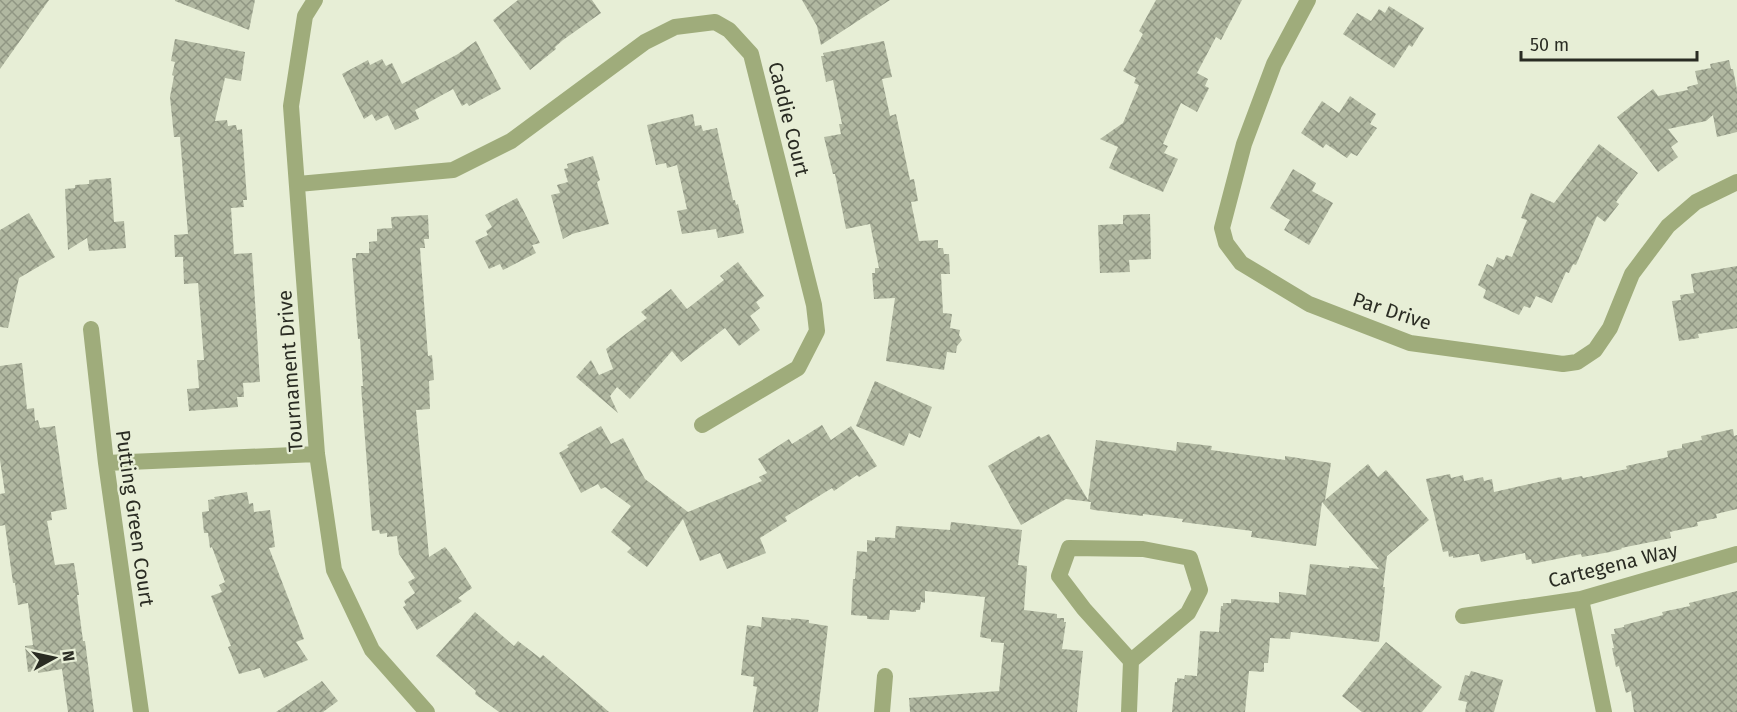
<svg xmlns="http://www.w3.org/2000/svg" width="1737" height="712" viewBox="0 0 1737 712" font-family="'Fira Sans',sans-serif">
<defs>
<pattern id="building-cross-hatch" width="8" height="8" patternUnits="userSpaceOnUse" patternTransform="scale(1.5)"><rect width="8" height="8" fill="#b1b8a1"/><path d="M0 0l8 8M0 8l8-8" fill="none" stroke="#909683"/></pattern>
</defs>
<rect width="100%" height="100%" fill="#e7eed6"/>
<path fill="url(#building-cross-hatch)" d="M0 0H49L0 69Z
M175 0H255L249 30 175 1Z
M518 0H592L601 13 563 40 555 47 556 49 530 70 493 20Z
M802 0H890L821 45 817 26Z
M1156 0H1242L1221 40 1216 37 1197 73 1208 79 1205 86 1209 88 1197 112 1181 103 1163 144 1168 146 1164 153 1178 159 1163 192 1109 168 1118 147 1100 139 1123 123 1139 85 1134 83 1136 78 1123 71 1143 34 1139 31Z
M1389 6 1424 28 1412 47 1409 45 1394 68 1343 34 1357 13 1371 21 1379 9 1385 13Z
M175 39 245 52 241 81 225 78 215 121 227 120 228 126 236 125 237 130 242 129 245 171 247 200H243L244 207 231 208 234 254 252 253 260 382 243 383 244 397H237L238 407 189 411 187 389 199 388 197 360H204L198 283 184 284 183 257H175L174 235 188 234 180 137H174L170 97 174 76 172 75 175 62 171 61Z
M476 41 501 89 469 106 467 103 462 106 453 89 415 110 419 119 395 130 388 115 376 121 372 114 364 119 342 74 368 60 370 65 382 59 386 66 392 63 402 84 458 54Z
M884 41 892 77 882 79 890 116 896 114 910 180 914 179 918 201 911 202 919 241 938 240V248H943L944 254H949L950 274H941L943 313 952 314 950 328 960 330 959 335 962 340 957 346 956 353 947 352 944 370 886 361 895 298 874 299 872 273H875V268H879L870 224 846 229 835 174H833L824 137 841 134 839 124H842L833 80 826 82 821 56H824L823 53Z
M1729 60 1731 69H1733L1737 90V132L1717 137 1713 115 1706 121 1668 129 1678 142 1671 147 1678 157 1658 172 1617 117 1653 89 1658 96 1688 90 1687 87 1698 84 1695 71 1711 68 1710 64Z
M1350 96 1376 114 1370 124 1377 128 1357 156 1351 153 1347 158 1326 144 1323 148 1301 133 1322 101 1339 113Z
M693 114 695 126 701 125 703 131 717 128 733 200H735L736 205 738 204 744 233 718 238 716 229 682 234 677 211 687 209 677 165 667 168 666 163 656 165 647 125Z
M1599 144 1638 173 1616 202 1619 204 1605 222 1597 216 1576 265 1573 264 1569 273 1566 272 1552 303 1536 296 1530 308 1524 306 1519 315 1483 298 1486 290 1478 285 1487 264 1493 267 1497 257 1504 260 1506 255 1512 257 1527 220 1521 218 1531 193 1554 203Z
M593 156 600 180 597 182 609 224 572 234 563 239 551 195 560 193 557 185 568 182 564 169 568 168 567 164Z
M1293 169 1316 183 1312 191 1333 203 1309 245 1284 230 1290 220 1270 208Z
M111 178 114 222 124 221 126 248 89 251 87 238 68 250 65 189 75 188V185L89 184V180Z
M517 198 540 243 532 245 536 253 503 270 500 264 489 269 475 241 488 235 486 231 492 227 485 215Z
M29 213 55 257 19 278 8 328 0 327V230Z
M1150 214 1151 259 1129 260 1130 272 1100 273 1098 225 1123 224V215Z
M428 215 429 239H424L425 248H420L428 356 432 355 434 380 429 381 430 409 416 410 429 557 445 547 450 553 472 588 458 598 462 601 417 630 403 607 406 605 404 601 415 593 408 582 415 578 399 554 397 536 387 537V533L380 534 379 530 372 531 361 386H363L360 339H358L352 258H356V253H369V242L377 241V229L392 228 391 217Z
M738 262 764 296 756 302 760 308 750 316 760 330 739 346 725 328 681 362 672 351 630 399 617 387 610 396 618 413 576 377 591 360 599 375 613 369 606 349 647 318 641 312 671 289 687 309 724 280 720 276Z
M1737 266V328L1698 334 1699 338 1679 341 1672 301 1681 300 1680 295 1694 293 1691 274Z
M22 363 27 409 34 408 35 421 38 420 40 428 55 426 67 509 51 512 52 520 47 521 55 565 74 563 79 595H77L83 641H85L94 712H68L62 669 38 673V671L28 672 25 646 33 645 28 603 18 605 15 583H13L5 525 0 526V494L5 493 0 460V366Z
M875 381 932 407 920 438 909 433 904 446 856 426Z
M822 425 831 440 851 426 877 466 859 477 857 475 834 491 832 488 785 517 787 521 760 538 766 553 727 569 720 553 700 561 683 519 647 567 627 552 631 548 611 532 631 506 605 487 601 489 598 484 581 493 559 453 569 447 567 445 601 426 611 444 623 438 645 479 688 512 762 481 759 477 767 473 758 459 789 439 792 444Z
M1733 429 1734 436 1737 435V509L1716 514 1717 518 1697 522 1698 526 1674 531 1670 532 1671 538 1621 548 1622 549 1610 552 1582 557 1581 554 1532 564 1531 559 1526 560 1525 553 1481 562 1479 554 1453 558V556L1449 557 1448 551 1443 552 1426 479 1450 474 1451 478 1463 475 1464 481 1483 477 1484 481 1492 479 1494 492 1561 477 1562 480 1582 476 1583 478 1627 469 1626 466 1668 457 1667 451 1682 448V444L1702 440 1701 436Z
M1049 434 1088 500 1096 440 1176 451 1177 442 1212 446 1211 450 1285 460V456L1331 463 1325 500 1368 464 1378 477 1386 470 1429 520 1387 556 1383 587H1385L1379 642 1291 632 1290 639 1270 638 1268 663H1264V672L1249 671 1245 712H1172L1175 682H1177V678L1184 679 1185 675 1197 676 1200 631 1219 632 1221 606H1223V603H1231V599L1279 603V592L1306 595 1310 564 1349 568V566L1379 569 1322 502 1316 546 1251 537 1252 531 1182 522 1183 519 1143 514V516L1094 510 1090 509 1091 502 1066 499 1021 525 988 466 1039 436 1041 438Z
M247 492 249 504 253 503 254 512 270 510 275 547 269 548 304 639 296 642 308 660 264 678 260 668 239 674 228 647 231 646 211 596 222 592 219 585 225 582 212 547 210 548 208 533H204L202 512 209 511 208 500 215 499 214 497Z
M951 522 1022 530 1018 565 1027 566 1024 610 1057 614V618H1064V622H1066L1062 649 1083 651 1077 712H910L909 698 999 691 1004 643 991 642V639L980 637 985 597 925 591V603L921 602 920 610H916V612L890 610 889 620 867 619V616L851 615 853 579H855L857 551 867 552V540L875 541V537L895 538 896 526 950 530Z
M1737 591V712H1634L1631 691 1626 693 1619 666 1616 667 1612 648H1614L1611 634H1615L1614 629 1624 627V625L1663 615 1662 612 1690 606 1689 603Z
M475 612 514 646 518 641 540 658 543 655 609 712H499L475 694 476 691 436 656Z
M762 617 791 620V618L809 620V623L828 626 818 712H753L757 687 753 686 754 677 741 675 747 625 761 627Z
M1386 642 1442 687 1422 712H1362L1342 696Z
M1471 671 1503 680 1494 712H1465L1467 702 1458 700 1465 675 1469 676Z
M322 681 338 701 323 712H276Z"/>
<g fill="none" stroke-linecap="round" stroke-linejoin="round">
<path stroke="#9fac7b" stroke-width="16" d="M315 0 305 16 291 106 317 454 334 570 372 650 427 712
M1308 0 1274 64 1244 144 1222 228 1226 243 1241 263 1309 304 1410 343 1563 364 1577 362 1595 350 1610 328 1632 274 1668 226 1696 202 1737 182
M298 184 453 170 511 141 645 42 675 27 715 22 729 30 751 54 814 305 817 331 798 368 702 425
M91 329 106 463 141 712
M106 463 317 454
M1581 599 1604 712
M1463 616 1581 599 1737 554
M882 712 885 676
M1129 712 1131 661 1084 609 1059 576 1069 548 1143 549 1190 558 1200 590 1188 613 1131 661"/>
</g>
<g text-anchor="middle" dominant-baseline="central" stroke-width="4.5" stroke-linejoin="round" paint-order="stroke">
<g font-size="20" fill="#2a2c23" stroke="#e7eed6">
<text transform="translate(789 119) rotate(76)">Caddie Court</text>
<text transform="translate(1392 311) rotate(18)">Par Drive</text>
<text transform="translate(290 371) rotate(-94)">Tournament Drive</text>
<text transform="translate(135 518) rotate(82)">Putting Green Court</text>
<text transform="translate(1613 565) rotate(-14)">Cartegena Way</text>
</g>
</g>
<g transform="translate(54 658) rotate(82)" stroke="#e7eed6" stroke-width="4.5" paint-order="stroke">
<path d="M0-4.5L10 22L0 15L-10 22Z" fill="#2a2c23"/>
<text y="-9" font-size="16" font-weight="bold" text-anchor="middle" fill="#2a2c23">N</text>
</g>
<path d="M1521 51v9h176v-9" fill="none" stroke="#2a2c23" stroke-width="3"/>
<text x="1530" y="51" font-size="18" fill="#2a2c23" stroke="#e7eed6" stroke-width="4.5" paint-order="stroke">50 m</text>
</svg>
